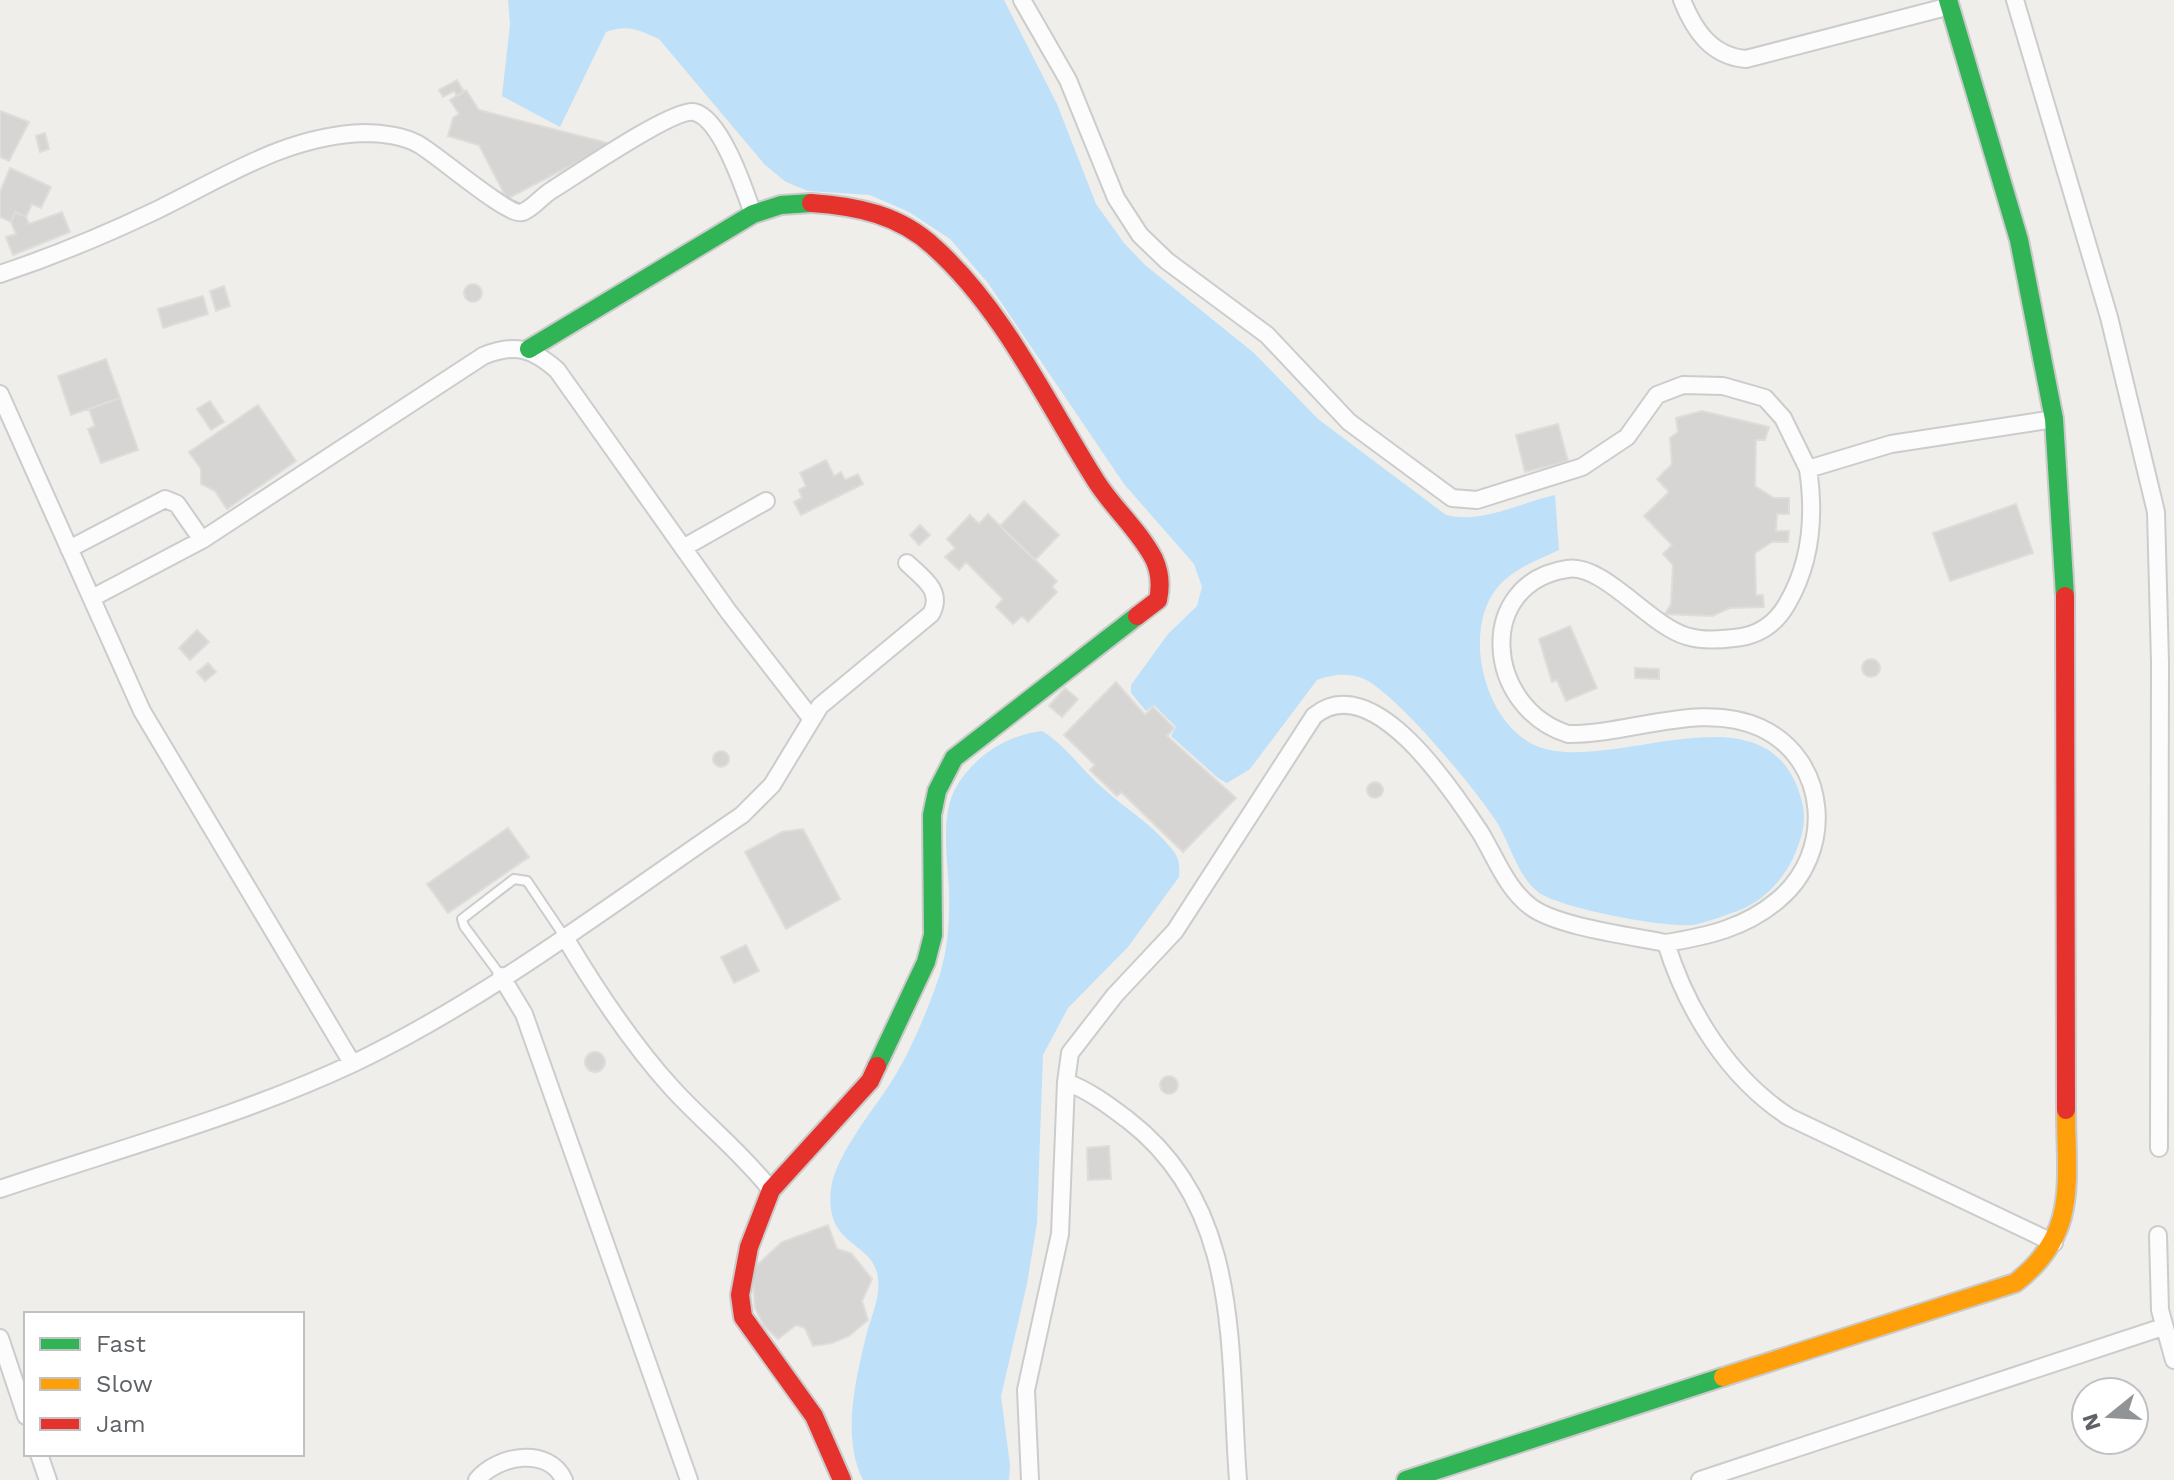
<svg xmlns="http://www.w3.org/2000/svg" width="2174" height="1480" viewBox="0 0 2174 1480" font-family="'Work Sans',sans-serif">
<rect width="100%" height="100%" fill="#efeeea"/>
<path fill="#bfe0f9" d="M508 0H1004L1057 104 1096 204 1124 243 1145 265 1254 353 1318 419 1446 515C1483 524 1519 503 1555 495L1559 550C1538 560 1512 569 1497 588 1461 632 1485 727 1539 747 1612 773 1755 688 1796 784 1805 806 1807 821 1799 843 1790 872 1769 898 1740 910 1726 915 1708 922 1693 925 1665 928 1559 908 1538 892 1516 875 1510 841 1494 818 1475 789 1390 685 1359 677 1346 673 1330 675 1317 680L1250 769 1227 783 1218 778 1171 736 1176 727 1154 705 1146 711 1131 693V685L1168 634 1197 606 1202 587 1194 564 1124 484 988 283 950 239 909 212 870 195 808 191 786 182 765 165 659 39C639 30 627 24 606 32L560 127 502 96 510 24Z
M1042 731C1068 747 1082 771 1105 790 1127 810 1152 824 1171 848 1179 857 1180 865 1179 877L1128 947 1068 1008 1043 1055 1037 1223 1027 1284 1001 1396 1010 1465 1009 1480H863C841 1436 856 1378 867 1332 872 1315 880 1298 878 1279 875 1240 824 1249 831 1189 835 1154 878 1105 896 1074 912 1048 930 1004 940 974 948 948 950 918 949 891 948 859 939 813 958 784 976 755 1008 735 1042 731Z"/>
<path fill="#d6d5d3" stroke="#deddd9" stroke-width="2" d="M457 80 464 92 457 96 454 91 443 97 439 90Z
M466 90 479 110 612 144 507 199 479 145 448 136 453 118 459 114 450 100Z
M0 111 29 122 9 161 0 157Z
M45 133 49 149 40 152 36 136Z
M10 168 51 187 41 208 32 204 26 217 15 212 11 222 0 217V192Z
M15 212 26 217 29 224 62 212 70 232 13 255 6 237 16 234 11 222Z
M464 293a9 9 0 1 1 18 0a9 9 0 1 1-18 0Z
M224 286 230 306 216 311 210 291Z
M203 296 208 314 163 328 158 309Z
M106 359 120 398 71 415 58 376Z
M120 398 138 450 101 463 88 429 95 426 89 409Z
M210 401 224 422 211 430 197 409Z
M258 405 296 461 227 509 215 491 201 484V469L189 452Z
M1702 411 1769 427 1765 440H1756L1755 486 1774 498H1789V514H1777L1776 531H1789L1788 542H1772L1755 553 1756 595H1763L1764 607 1730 608 1712 616 1665 614 1671 604 1673 565 1663 554 1672 545 1644 516 1669 492 1657 479 1672 464 1670 438 1678 432 1676 418Z
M1558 424 1568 461 1525 472 1516 435Z
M826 460 834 476 841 472 845 480 858 474 863 484 801 515 794 502 802 498 799 490 806 486 800 473Z
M1024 501 1059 535 1035 560 1000 526Z
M2016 504 2033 553 1950 581 1933 533Z
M988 514 1057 581 1052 587 1057 592 1028 622 1022 616 1013 624 996 607 1003 599 966 562 959 570 945 557 955 548 947 539 970 515 979 524Z
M920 525 930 535 919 545 910 535Z
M1570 626 1597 688 1566 701 1557 680 1552 682 1539 639Z
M197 630 209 642 190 660 179 648Z
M1862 668a9 9 0 1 1 18 0a9 9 0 1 1-18 0Z
M208 663 216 672 205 681 197 672Z
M1635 668 1659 669V679L1635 678Z
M1116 682 1145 715 1153 707 1174 728 1167 736 1236 798 1183 852 1121 792 1117 796 1090 770 1095 765 1064 735Z
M1065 688 1078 699 1062 717 1049 706Z
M713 759a8 8 0 1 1 16 0a8 8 0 1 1-16 0Z
M1367 790a8 8 0 1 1 16 0a8 8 0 1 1-16 0Z
M508 828 529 857 448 913 427 884Z
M803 829 840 899 786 929 745 852 782 832Z
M746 945 759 971 734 983 721 957Z
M585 1062a10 10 0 1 1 20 0a10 10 0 1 1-20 0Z
M1160 1085a9 9 0 1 1 18 0a9 9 0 1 1-18 0Z
M1109 1146 1111 1179 1088 1180 1087 1148Z
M828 1225 837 1249 851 1253 872 1279 862 1301 868 1320 849 1336 832 1343 813 1346 805 1328 796 1325 778 1339 764 1326 755 1308 752 1276 757 1265 782 1242Z"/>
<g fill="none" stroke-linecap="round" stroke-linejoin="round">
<defs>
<path id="lane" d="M501 976 464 926 462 919 514 879 527 881 564 936"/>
<path id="street" d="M1022 0 1068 80 1116 198 1140 235 1167 261 1267 335 1349 422 1452 498 1477 500 1582 467 1627 437 1657 395 1683 385 1723 386 1765 398 1783 418 1808 469
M1682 0C1694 30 1711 56 1746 59L1950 6
M2015 0 2109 317 2156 512 2160 662 2159 1148
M0 274C54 256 105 235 157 210 225 177 287 135 365 133 382 133 404 136 418 144 437 154 509 218 523 212 533 208 542 196 552 190 575 176 673 108 694 112 721 118 745 191 753 214
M0 394 142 711 352 1063
M683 548 766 501
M69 549 165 499 177 504 202 540
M92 598 202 540 483 356C515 343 532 348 557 370L728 611 811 718
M564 936C595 988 630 1042 672 1088 704 1123 741 1152 771 1190
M501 976 524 1014 689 1480
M0 1189C118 1149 241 1116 354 1063 488 999 618 899 742 815L772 785 820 706 931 614C944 591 922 577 907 563
M2158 1235 2160 1310 2174 1360
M2054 1243 1789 1117C1729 1078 1687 1011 1666 943 1708 936 1745 928 1778 900 1835 853 1829 760 1761 728 1702 700 1630 735 1568 734 1484 707 1475 583 1567 569 1603 563 1649 625 1686 636 1701 641 1718 640 1734 638 1758 636 1775 625 1787 604 1811 563 1815 515 1808 469L1891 444 2054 419
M0 1338 26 1416
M39 1454 48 1480
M477 1480C497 1455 549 1446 564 1480
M1030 1480 1026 1390 1060 1234 1066 1082
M1238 1480C1228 1351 1243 1208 1128 1120 1108 1105 1090 1091 1066 1082L1070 1053 1115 995 1175 931 1314 716C1372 667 1453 791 1480 832 1496 858 1506 888 1531 907 1558 927 1632 936 1666 943
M1700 1480 2163 1327"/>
<path id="fast" d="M1948 0 2019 240 2054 419 2065 596
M529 349 753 214 781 205 811 203
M877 1066 926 962 933 935 932 815 937 791 954 758 1137 616
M1406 1480 1723 1377"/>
<path id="slow" d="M1723 1377 2015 1283C2079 1234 2066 1182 2066 1110"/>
<path id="jam" d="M811 203C857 206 900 215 934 247 1004 310 1046 402 1096 481 1113 508 1139 530 1154 559 1160 572 1161 586 1158 600L1137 616
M2065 596 2066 1110
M842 1480 814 1416 743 1317 740 1295 749 1247 771 1190 870 1081 877 1066"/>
</defs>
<use href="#lane" stroke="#cbcccc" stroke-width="12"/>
<use href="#street" stroke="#cbcccc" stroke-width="20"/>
<use href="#fast" stroke="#cacacb" stroke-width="22"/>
<use href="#slow" stroke="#cacacb" stroke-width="22"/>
<use href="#jam" stroke="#cacacb" stroke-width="22"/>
<use href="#lane" stroke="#fdfcfc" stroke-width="8"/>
<use href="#street" stroke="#fdfcfc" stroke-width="16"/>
<use href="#fast" stroke="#30b455" stroke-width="18"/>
<use href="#slow" stroke="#ff9f0a" stroke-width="18"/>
<use href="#jam" stroke="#e5322d" stroke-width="18"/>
</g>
<rect x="24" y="1312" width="280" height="144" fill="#ffffff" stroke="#bfc1c3" stroke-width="2"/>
<rect x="40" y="1338" width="40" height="12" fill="#30b455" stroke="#bfc1c3" stroke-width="2"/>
<text x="96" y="1352" font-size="24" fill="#5f6368">Fast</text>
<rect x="40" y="1378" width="40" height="12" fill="#ff9f0a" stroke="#bfc1c3" stroke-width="2"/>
<text x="96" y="1392" font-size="24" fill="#5f6368">Slow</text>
<rect x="40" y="1418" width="40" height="12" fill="#e5322d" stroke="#bfc1c3" stroke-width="2"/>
<text x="96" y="1432" font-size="24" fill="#5f6368">Jam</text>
<g transform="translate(2110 1416) rotate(252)"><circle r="38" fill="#ffffff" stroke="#bfc1c3" stroke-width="2"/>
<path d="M0-6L14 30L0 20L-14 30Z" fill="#919496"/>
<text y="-12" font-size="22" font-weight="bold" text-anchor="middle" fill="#5f6368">N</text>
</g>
</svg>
